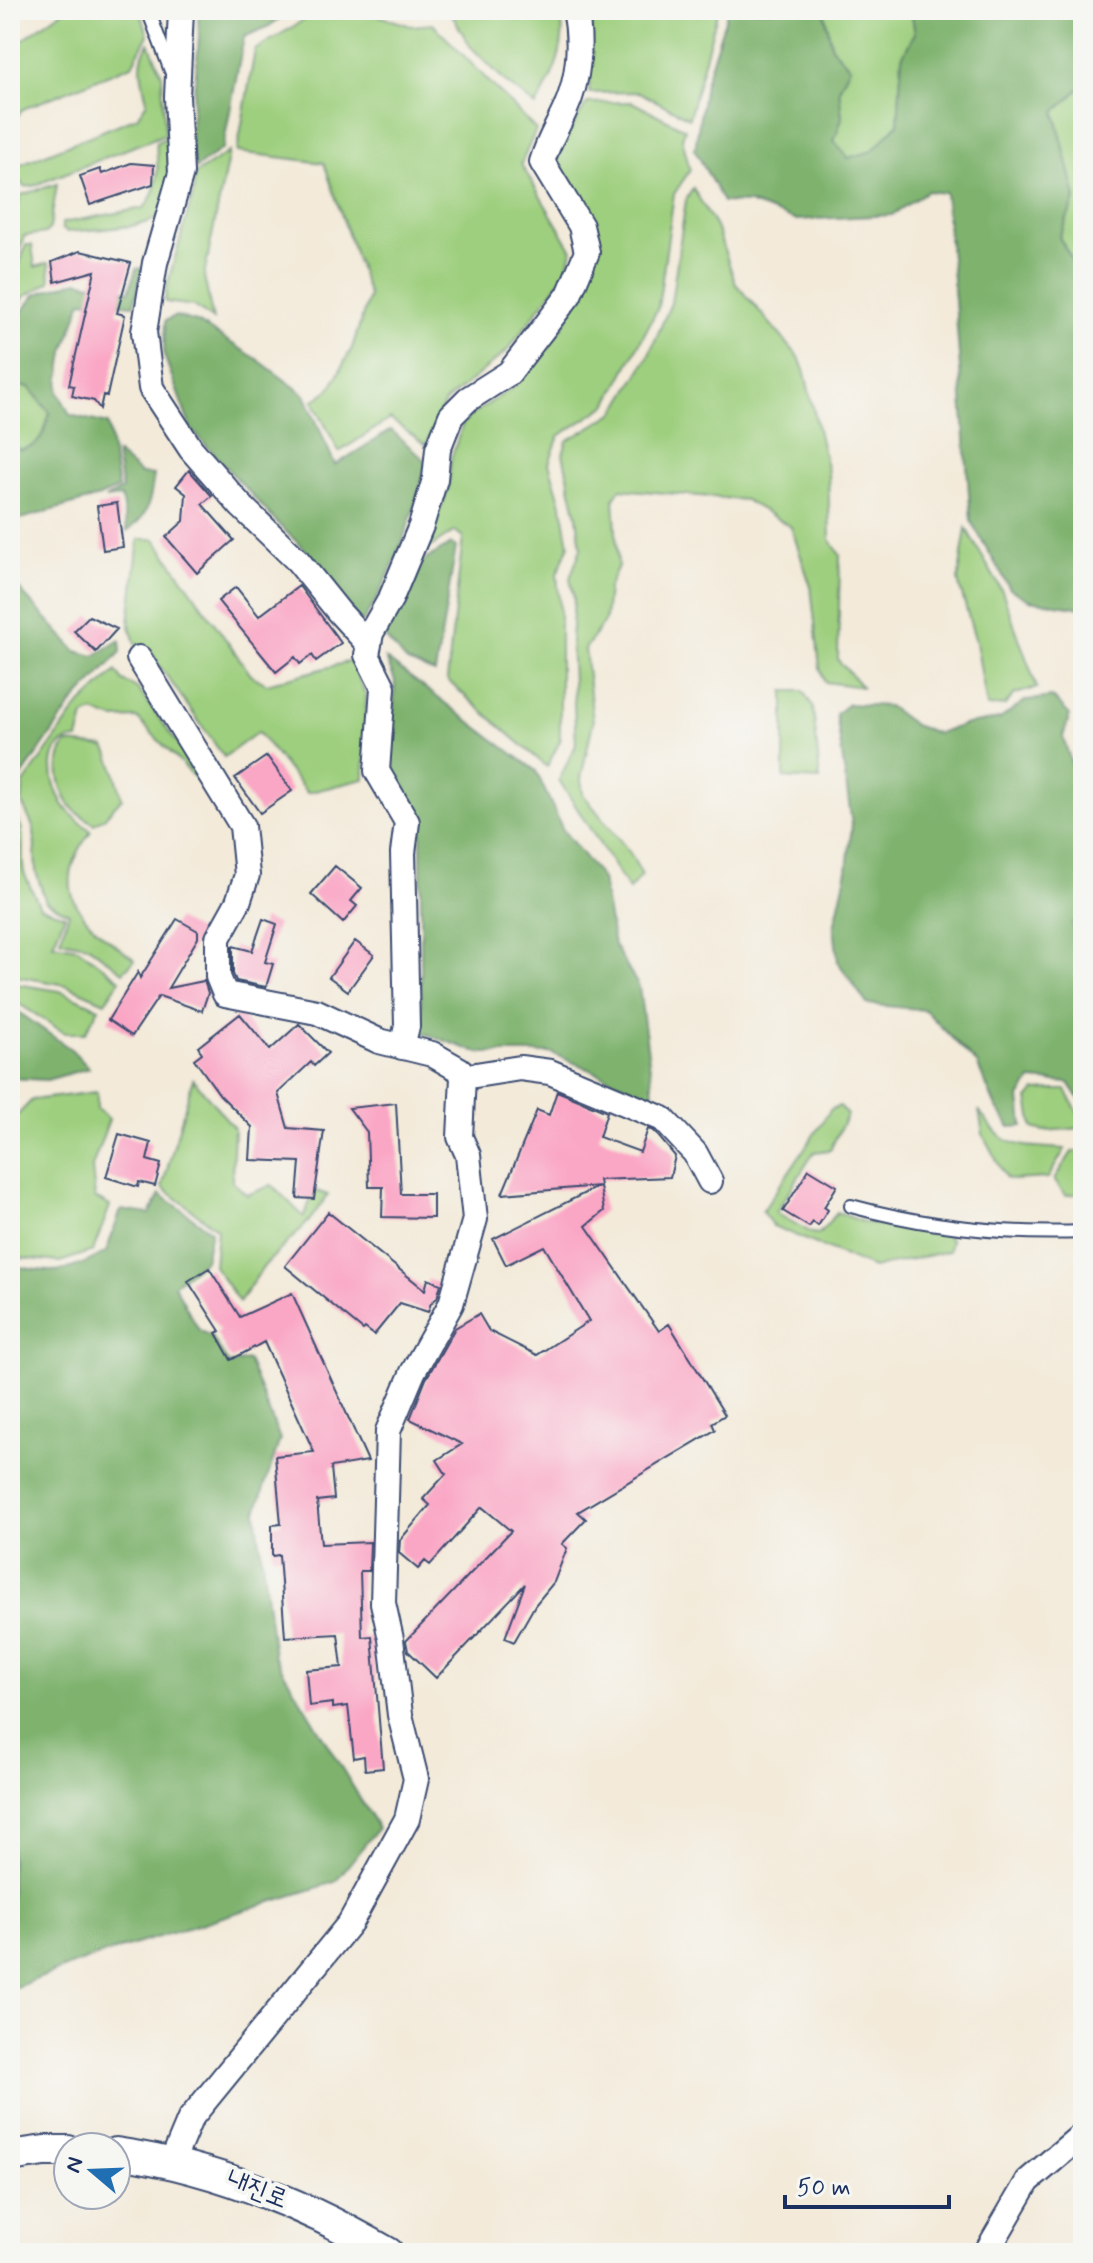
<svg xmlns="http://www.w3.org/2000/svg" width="1093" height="2263" viewBox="0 0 1093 2263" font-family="Mynerve,'Poor Story',sans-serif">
<rect width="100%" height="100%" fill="#f6f6f2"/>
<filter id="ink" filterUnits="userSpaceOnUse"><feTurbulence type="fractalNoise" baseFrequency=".0125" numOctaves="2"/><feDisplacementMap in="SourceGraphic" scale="16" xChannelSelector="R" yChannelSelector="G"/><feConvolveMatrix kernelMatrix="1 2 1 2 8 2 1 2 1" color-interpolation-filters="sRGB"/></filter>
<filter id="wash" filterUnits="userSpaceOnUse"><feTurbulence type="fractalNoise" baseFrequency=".006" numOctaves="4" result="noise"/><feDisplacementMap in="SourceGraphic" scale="32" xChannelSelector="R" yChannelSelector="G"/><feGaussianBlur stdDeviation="1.8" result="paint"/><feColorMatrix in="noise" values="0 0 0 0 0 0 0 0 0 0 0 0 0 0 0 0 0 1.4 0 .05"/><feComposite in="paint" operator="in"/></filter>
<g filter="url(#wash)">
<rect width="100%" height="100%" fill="#f3ead9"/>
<path fill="#9ecf7e" stroke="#5c7f6e" stroke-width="2" d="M64 10H140L148 35 132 65 23 109 10 125V49Z
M320 10H361L411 26 433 24 536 130 521 164 572 250 567 271 508 350 445 402 426 445 390 419 339 452 313 401 330 389 352 348 369 296 324 163 237 152 255 50Z
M449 10H560C569 44 553 77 536 106L508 84 470 46Z
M592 10H718L689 118 639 92 589 93Z
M824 10H911L915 33 902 57 898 124 872 152 848 158 834 141 842 118 839 89 850 67 832 48Z
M149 43 162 74 165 134 33 186 24 187 12 170 21 164 137 117 147 102C143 81 135 61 149 43Z
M1083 85V260H1072L1059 237 1076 198 1055 111Z
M632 102 685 129 682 138 690 170 674 194 658 308 607 405 559 436 549 463 563 511 569 545 557 574 560 610V741L547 767 447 680 463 537 455 531 423 552 448 490 451 459 462 426 470 416 515 386 563 327 594 264 597 227 557 161 565 139 587 103Z
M167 137C171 157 173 209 153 220 139 228 86 230 67 232L62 229V223L144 208C160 190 158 166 156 143Z
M229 152 204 276 213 320 194 306 165 302 166 289 193 195 195 174Z
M57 184 50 228 45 233 24 236 10 285V233L21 195Z
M693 188 716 227 736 284 799 357 805 373 828 472 830 539 840 555 838 660 862 687 825 682 820 668 811 587 791 527 745 500 620 489 614 498 618 566 608 588 605 620 585 649 593 722 581 778 583 794 630 853 642 875 629 890 559 780 576 745 571 640 574 599 570 578 581 548 577 517 563 454 567 441 615 412 648 357 671 303 686 200Z
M26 245H32L35 267 49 263 50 282 24 297 10 329V293Z
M14 385 29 387 50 413C44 434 44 445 20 450L10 442V386Z
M966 528 1002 591 1037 688 1015 694 1005 705 987 707 976 642 958 581Z
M139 539H155L251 675 267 684 351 661 366 696 364 779 307 793 258 732 224 757 147 648 135 644 129 622Z
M116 671 123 681 137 688 206 782 200 783 137 718 114 719 93 712 84 716 78 739C42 740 50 783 63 804 69 815 82 823 91 831 45 896 84 921 135 960L123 972 87 945 60 940 69 913 46 902 36 872 34 829 22 803 24 783 77 708Z
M784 691H803L813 707 820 780 784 778Z
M67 743 105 747C114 762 117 781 122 798L104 818 94 824C88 819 79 815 73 809 59 793 52 760 67 743Z
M10 812C30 824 19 852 24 872 28 883 35 896 40 907L65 915 53 944 78 948 120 980 105 1002 66 985 10 975Z
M10 983 60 991 99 1008 85 1033H65L16 1002 10 995Z
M193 1079 234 1128 232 1181 247 1195 272 1185 304 1217 314 1190 328 1195 309 1221 265 1265 239 1302 214 1266 217 1229 162 1187Z
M1054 1090H1066L1083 1122V1128L1043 1131 1033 1128 1028 1099 1035 1091Z
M97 1092V1109L109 1119 92 1167 95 1198 110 1206 93 1251 60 1262 10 1257V1123L32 1100Z
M840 1106 847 1115 830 1150 814 1152 776 1213 812 1233 819 1234 837 1212 863 1222 943 1233 951 1240 949 1251 873 1268 773 1226 762 1212 831 1109Z
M979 1110C1006 1152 1019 1145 1065 1149L1048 1178 1012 1180 1006 1178 983 1135Z
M1083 1151V1193L1065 1195 1054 1180 1072 1152Z"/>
<path fill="#7eb26d" stroke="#4c7066" stroke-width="2" d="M198 10H292L269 26 244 37 223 148 195 169 190 137 199 37Z
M728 10H824L832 48 850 67 839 89 842 118 834 141 848 158 872 151 898 124 902 57 915 33 911 10H1083V85L1055 112 1076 198 1059 237 1072 260H1083V608L1029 600 1010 589 971 521 955 301 945 193 927 191 892 215 795 220 749 203 723 202 695 150 705 83Z
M142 268 134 305 82 301 64 352 58 391 70 415 108 424 118 489 99 497 10 522V442L20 450C44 445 43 434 50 413L29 387 10 386V345L23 310 36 294 77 281 129 291 136 269Z
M175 316 197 322 257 359 305 395 335 465 391 430 426 461C417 509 389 585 361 624L308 552 282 528 191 429 164 355 165 321Z
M116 453 141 474 154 475C150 500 150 516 127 531L121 497 105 499 122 490Z
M451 544 456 547 435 673 407 662 383 635 417 565Z
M10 579 76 651 94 656 120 640 121 652 72 704 20 779 14 808 10 806V705L15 704 14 682 10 675Z
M386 659 536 771 563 830 602 879 614 945 639 987 654 1098 552 1053H479L421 1032V816L390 768 395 681Z
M1052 697 1070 715 1063 737 1083 800V919L1072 923 1083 984V1104L1069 1083 1031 1080 1020 1098 1023 1126 1010 1127 996 1107 977 1064 925 1010 867 1004 838 962 834 927 847 870 852 824 836 714 848 704 888 706 914 725 937 733 967 724 1000 719 1025 701Z
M10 1006 72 1050 89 1068 47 1080 10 1078Z
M160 1194 211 1231 205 1260 174 1285 199 1330 211 1336 229 1364 248 1360 280 1439 256 1512 274 1656 378 1828 335 1882 91 1958 11 1989 10 1265C55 1274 65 1275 106 1252L121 1210 150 1214Z"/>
<g id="blocks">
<path fill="#faa6c5" d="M131 163 154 165 153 184 90 205 80 176 100 169 102 174Z
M80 251 131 263 117 313 125 315 107 396 103 395 100 409 94 401 72 396 74 386 69 385 95 271 55 282 52 262Z
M189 470 212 496 202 504 234 540 197 573 166 537 184 521 186 494 176 486Z
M117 503 123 547 103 550 97 506Z
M299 586 341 643 316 661 312 655 300 664 295 657 276 672 218 601 236 587 259 616Z
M89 616 117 629 96 652 74 631Z
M267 756 292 791 260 813 235 778Z
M335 866 362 888 351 901 357 906 343 923 311 894Z
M177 919 198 931V938L168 988 204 981 208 993 202 1011 159 996 132 1036 108 1020 138 972 140 978Z
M263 919 277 924 265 962 273 964 266 987 236 981 233 974V946L252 951Z
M355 941 374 955 348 991 329 977Z
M240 1014 270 1050 299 1024 328 1053 314 1066 311 1062 278 1093 288 1128 324 1131 314 1199 297 1198 300 1162 250 1160 252 1127 220 1095 194 1059 202 1053 198 1047Z
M557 1091 607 1112 599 1137 640 1152 648 1129 654 1131 675 1156 670 1177 599 1180 604 1211 586 1226 659 1331 669 1324 725 1415 712 1423 715 1430 578 1512 586 1519 562 1544 567 1548 554 1582 535 1605 514 1642 505 1638 525 1584 436 1678 408 1651 406 1641 511 1531 482 1507 430 1565 425 1561 418 1569 399 1553 400 1540 430 1505 423 1499 446 1474 437 1460 462 1444 410 1419 426 1379 455 1328 479 1314 489 1331 537 1355 589 1321 544 1246 506 1265 493 1239 599 1186 502 1194 537 1110 549 1115Z
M396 1103 401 1194H433V1218L382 1217 383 1187H369L367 1132 349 1108Z
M119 1134 151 1143 147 1160 161 1164 155 1186 139 1182 138 1187 106 1177Z
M809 1169 837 1186 824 1207 828 1210 818 1226 813 1222 809 1227 783 1211Z
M328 1212 425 1290 428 1279 441 1284 437 1298 431 1303 428 1312 400 1303 374 1335 365 1328 363 1330 285 1266Z
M209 1268 240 1317 292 1293 368 1461 331 1467 334 1499 317 1501 321 1544 370 1542 369 1571H360L362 1637 372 1636 383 1768 365 1770 364 1756 354 1758 348 1706 333 1708V1703L309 1706 306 1670 342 1667 338 1634 285 1637 279 1555 272 1556V1525L281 1524 275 1456 314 1452 264 1342 231 1360 216 1333 220 1331 188 1281Z"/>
</g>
</g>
<g filter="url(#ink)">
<use href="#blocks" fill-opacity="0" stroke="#3b4b70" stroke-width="2"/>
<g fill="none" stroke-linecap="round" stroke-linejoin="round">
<defs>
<path id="service" d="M148 10 171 71
M851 1206C925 1226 1006 1235 1083 1232"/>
<path id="minor" d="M181 10 177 97 181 173 155 263 144 332 151 388 191 449 241 506 298 561 339 612 369 645
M139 658 242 826 247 875 238 902 218 938V977L225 994 317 1012 379 1041 432 1054 460 1070 463 1077 460 1137 468 1155 475 1219 451 1304 413 1372 388 1431 383 1603 391 1639 400 1715 416 1779 407 1819 350 1923 190 2119 172 2162
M402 1047 407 1026 403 853 407 822 377 771 383 687 367 655 371 633 391 598 421 526 435 479 438 449 451 416 468 399 509 373 569 295 587 252 581 226 542 162C549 139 556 130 565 110 579 80 582 42 575 10
M463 1077 520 1068 550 1072 632 1106 663 1119 695 1153 710 1181
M986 2253 1028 2181 1083 2134"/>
<path id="tertiary" d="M116 2153C214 2167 303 2203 388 2253
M10 2156 44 2151H68"/>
</defs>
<use href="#service" stroke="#3b4b70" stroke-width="16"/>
<use href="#minor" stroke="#3b4b70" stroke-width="28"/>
<use href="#tertiary" stroke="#3b4b70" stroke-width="34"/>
<use href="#service" stroke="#fff" stroke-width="12"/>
<use href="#minor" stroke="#fff" stroke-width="24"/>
<use href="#tertiary" stroke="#fff" stroke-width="30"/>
</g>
</g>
<g text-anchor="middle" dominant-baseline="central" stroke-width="8" stroke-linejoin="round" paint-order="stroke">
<g font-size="26" fill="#1b2f5e" stroke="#f6f6f2">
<text transform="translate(257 2190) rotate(21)">내진로</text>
</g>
</g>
<rect width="1093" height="2263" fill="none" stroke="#f6f6f2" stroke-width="40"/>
<g transform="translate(92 2171) rotate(289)"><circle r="38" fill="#f6f6f2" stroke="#9ea6b7" stroke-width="2"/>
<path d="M0-6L14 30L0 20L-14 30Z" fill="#1f6fb2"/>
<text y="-12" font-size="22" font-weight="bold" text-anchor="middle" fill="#1b2f5e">N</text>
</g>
<path d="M785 2195v12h164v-12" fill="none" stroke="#1b2f5e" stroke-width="4"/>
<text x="797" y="2195" font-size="24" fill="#1b2f5e" stroke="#f6f6f2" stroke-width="6" paint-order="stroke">50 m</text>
</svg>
